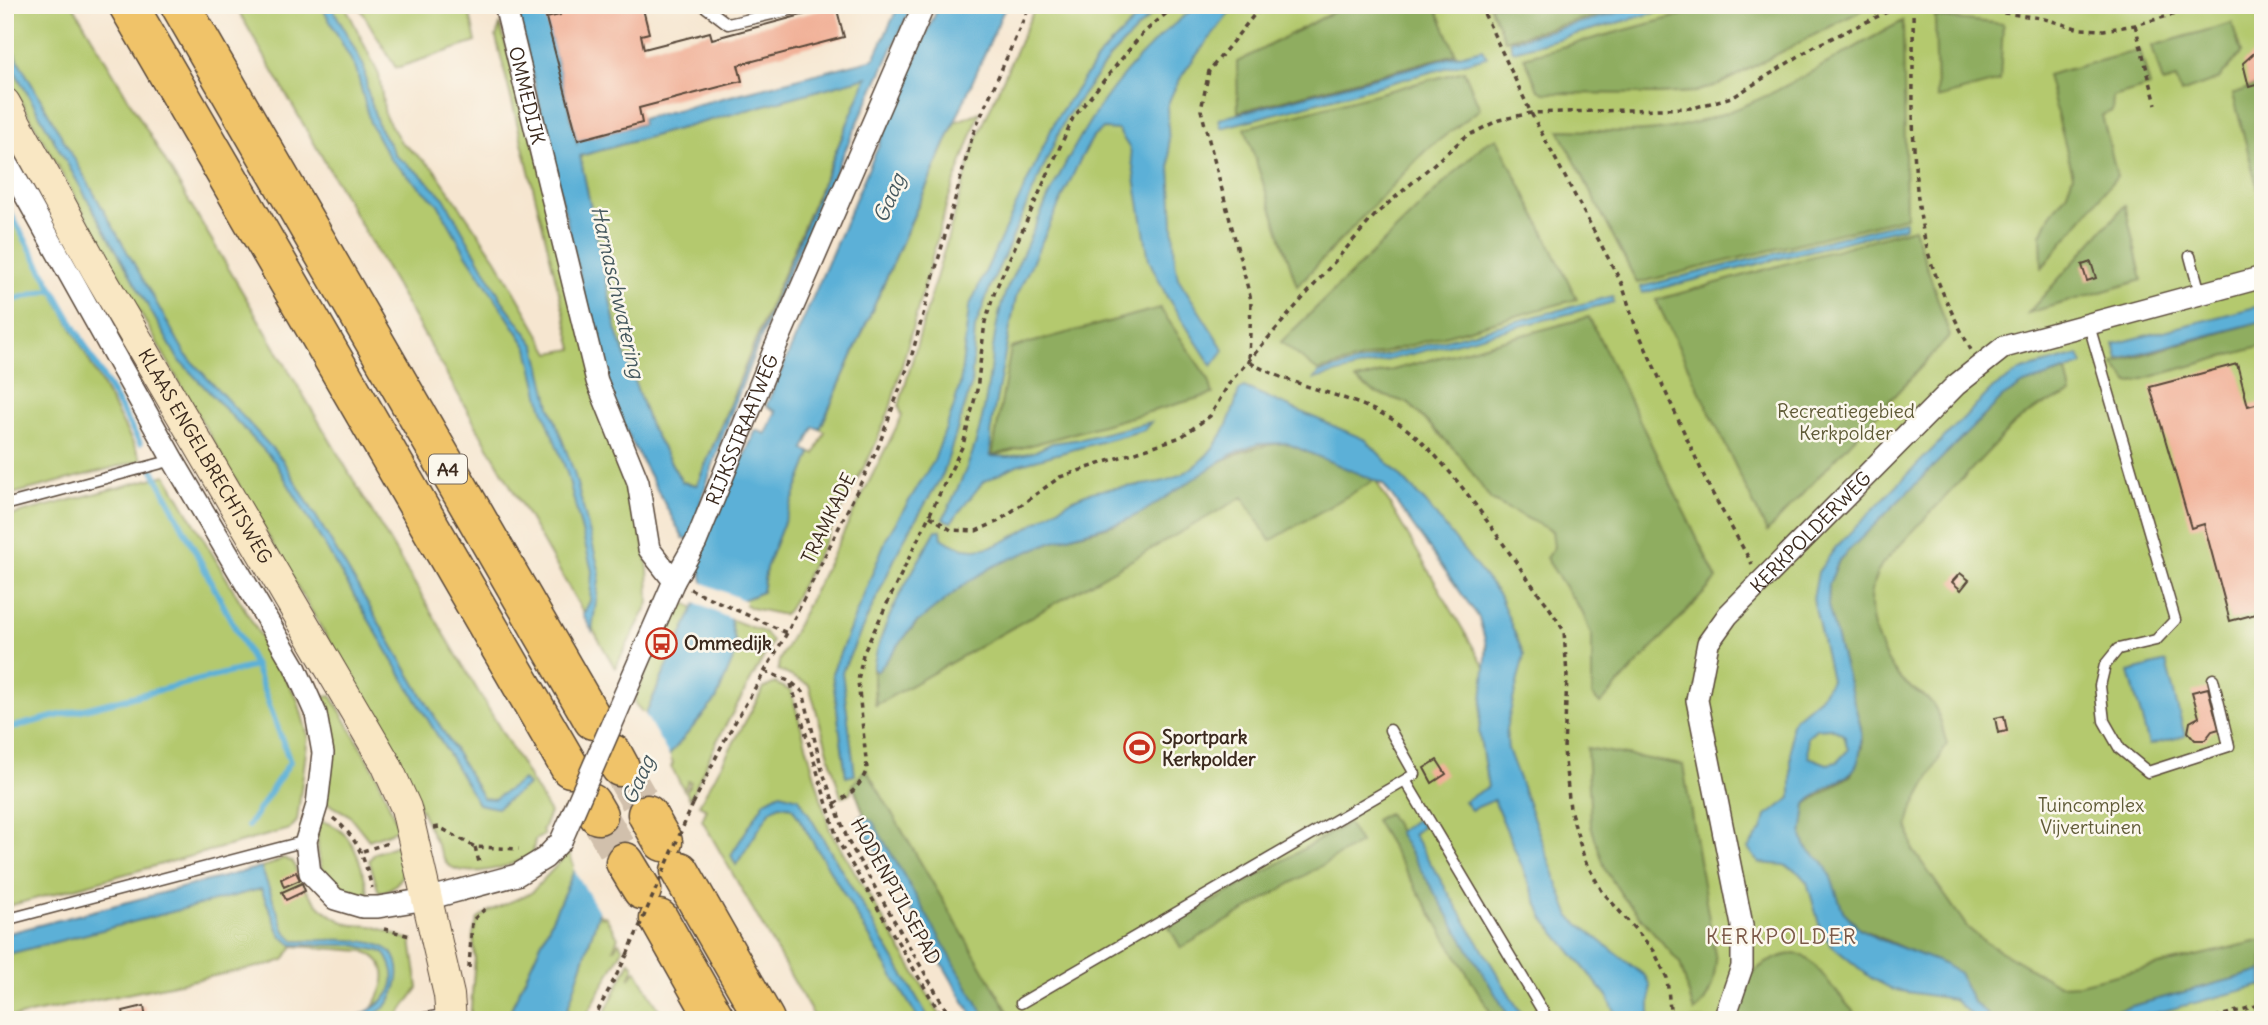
<svg xmlns="http://www.w3.org/2000/svg" width="2268" height="1025" viewBox="0 0 2268 1025" font-family="Delius,sans-serif">
<rect width="100%" height="100%" fill="#fbf7ec"/>
<filter id="ink" filterUnits="userSpaceOnUse"><feTurbulence type="fractalNoise" baseFrequency=".0143" numOctaves="2"/><feDisplacementMap in="SourceGraphic" scale="14" xChannelSelector="R" yChannelSelector="G"/><feConvolveMatrix kernelMatrix="1 2 1 2 8 2 1 2 1" color-interpolation-filters="sRGB"/></filter>
<filter id="wash" filterUnits="userSpaceOnUse"><feTurbulence type="fractalNoise" baseFrequency=".00686" numOctaves="4" result="noise"/><feDisplacementMap in="SourceGraphic" scale="28" xChannelSelector="R" yChannelSelector="G"/><feGaussianBlur stdDeviation="1.57" result="paint"/><feColorMatrix in="noise" values="0 0 0 0 0 0 0 0 0 0 0 0 0 0 0 0 0 1.4 0 .05"/><feComposite in="paint" operator="in"/></filter>
<g filter="url(#wash)">
<rect width="100%" height="100%" fill="#f6e6d0"/>
<path fill="#b4c96e" stroke="#787a46" stroke-width="2" fill-rule="evenodd" d="M5 5H73L550 813 542 831 544 835 535 840 532 855C511 866 470 880 448 865 442 860 408 780 401 766L186 394 5 73Z
M235 5H345L379 75 385 116 401 142 434 169 496 259 550 353 573 349 496 37 500 25 633 483 648 568 649 603 615 668Z
M358 5H468L476 42 396 68Z
M1036 5H2263V1020H983L865 817 853 785 850 793 841 797 809 685 778 670 779 661 902 416 899 406 976 140ZM1316 455 875 704 873 669 877 672 915 624ZM1376 481 1388 488 1479 618 1486 637V669Z
M868 76 761 326 697 485 682 482 650 426 616 329 580 156Z
M980 112 947 203 890 409 872 452 789 609 784 615 751 608 740 601 762 592 766 568 811 453 815 454 825 432 820 429 955 122Z
M5 202 142 460 5 496Z
M166 475 297 698 308 736 297 821 290 829 5 907V517Z
M688 604 694 608 645 715 635 704 636 695 674 607Z
M730 619 764 632 772 642 717 741 690 799 686 792 691 782 688 781 684 790 671 767 673 763 669 756 737 650Z
M775 683 791 691 830 830 943 1020H816L702 820 707 809 699 805 764 688Z
M331 695 377 775 399 829 369 840 349 815 325 802 319 698Z
M318 821C354 825 362 866 369 896 320 894 315 863 318 821Z
M404 843C405 867 406 886 379 893L369 860 375 853Z
M569 852 575 870 506 1020H470L475 958 473 934 478 919 489 911 531 893Z
M283 858 293 862C302 890 321 914 349 924 358 927 368 924 376 927 388 931 399 937 411 940L418 988 397 1017 369 1016C381 991 399 967 364 951L293 946 284 960 272 964 5 1019V938L272 864Z
M599 912 602 917 605 916 618 937 613 950 619 942 623 949 584 1020H564Z
M630 961 634 967 629 979 636 970 665 1020H601Z"/>
<path fill="#8fad61" stroke="#656c40" stroke-width="2" d="M1347 5H1435L1456 54 1238 112 1237 62Z
M1489 5H1635L1505 40Z
M1719 5H1872L1720 84 1695 92 1659 94 1544 93 1538 89 1524 57Z
M1935 17 2003 24 2000 81 1937 98Z
M1903 21 1906 217 1637 283 1559 130C1596 130 1635 135 1671 128 1755 113 1828 60 1903 21Z
M2232 23 2241 53 2219 79 2181 93 2176 79 2163 83 2152 46Z
M2140 50 2150 86 2113 97 2112 111 2102 115 2117 176 2042 268 2041 235 2049 217 2066 194 2073 175 2047 75Z
M1464 71 1480 109 1425 151 1297 286 1245 128Z
M2253 86 2263 87V209L2233 94Z
M1497 138 1577 299 1318 371 1281 342 1483 145Z
M2125 205 2142 280 2028 313Z
M1914 228 1950 336 1767 532 1656 300Z
M1160 308 1209 380 1213 394 992 456 1011 348Z
M1589 317 1717 579 1600 704 1592 695V637L1583 614 1546 558 1554 547 1552 531 1491 500 1458 453 1408 403 1375 393 1356 380Z
M2263 321V346L2129 383 2113 363Z
M2066 371 2071 394 2040 406 2015 423 1882 564C1860 598 1874 645 1898 676 1908 688 1923 693 1932 703 1940 712 1943 733 1947 744L1912 810 1908 825 1913 850 1968 928 1985 942 2059 985 2079 984 2263 940V971L2080 1020H1993L1973 1002 1958 973 1859 928 1843 911 1823 862 1806 848 1802 836 1806 804 1851 775 1862 747 1861 728 1828 606 1829 584 1839 560 2002 398 2024 384Z
M1286 443 1375 480 1270 541 1243 497 876 705 873 668 877 672C889 657 901 641 914 626 948 587 1001 559 1049 542 1073 534 1102 531 1126 520 1184 493 1219 446 1286 443Z
M1587 748 1683 765 1716 961C1714 981 1711 999 1694 1012L1680 963 1623 897 1606 871 1591 826Z
M866 769 1013 1020H983L865 817 853 784Z
M1388 813 1513 1020H1495L1375 820Z
M1348 823 1360 843 1181 948 1169 927Z
M1794 953C1815 954 1842 1006 1863 1020H1730C1744 981 1750 963 1794 953Z"/>
<path fill="#5bb0d7" stroke="#4b6d7a" stroke-width="2" fill-rule="evenodd" d="M321 5H331L364 66 367 89 378 125 396 156 419 173 444 198 502 300 536 346 550 406 574 472 600 573 592 631 583 615 590 601 592 571 567 473 542 407 528 348 466 254 438 204 390 159 370 123 356 69Z
M516 5H544L577 143 578 140 642 124 641 119 874 59 899 5H912C838 170 752 335 699 508L716 517 756 430 766 434 776 411 766 406 939 5H1006L820 429 814 427 804 449 811 453 766 568 762 592 740 601 730 619 737 650 716 700 670 754 599 912 564 1020H506L704 586 699 564 705 544 683 538 629 437 604 379ZM867 77 697 485 682 482 650 426 616 329 580 156Z
M1150 5H1161L1110 57 1065 119 991 285 975 328 971 386 943 474 902 543 842 672 855 775 846 777 832 673 887 537 934 460 953 409 960 384 969 307 1057 117 1101 54Z
M1199 5H1235C1212 39 1180 68 1167 107L1175 262 1178 278 1224 350 1212 366 1167 297 1149 260 1130 149 1118 130 1103 129 1093 137 1079 162 1016 297 992 421 990 456 1008 457 1034 452 1052 443 1081 439 1151 422 1144 430 1017 465 983 482 951 522 943 519C959 486 975 454 982 418 992 376 991 332 1006 291 1057 178 1094 80 1199 5Z
M1647 5H1683L1513 51 1510 41Z
M5 37 186 355 282 459 483 798 494 799 523 780 528 785 497 808 478 804 275 462 178 359 5 54Z
M1482 49 1487 57 1221 128 1219 119Z
M1905 221V227L1642 293 1640 287Z
M1613 296 1614 302 1315 379 1319 373Z
M2263 305V321L2118 359 2114 344Z
M2079 355 2083 365 2024 384 2002 398 1839 560 1829 584 1828 606 1861 728C1864 789 1838 770 1806 804L1802 836 1806 848 1823 862 1830 875 1843 911 1859 928 1879 939 1944 964 1959 973 1973 1002 1993 1020H1977L1953 999 1894 990 1871 978 1832 946 1821 931 1807 882 1796 870 1784 865 1759 863 1748 848 1762 830 1766 816 1791 798V727L1794 719 1820 697 1831 680 1813 599 1818 572 1836 547 1993 388 2022 370ZM1831 728 1844 735 1848 750 1837 762 1827 764 1809 757 1807 737 1816 729Z
M1244 387 1366 440 1426 503 1499 595 1524 655 1506 729 1508 749 1570 917 1645 976 1650 985V1020H1619L1607 996 1544 919 1494 800 1471 810 1464 801 1488 787 1479 732 1487 647 1479 618 1383 484 1286 443 1258 444 1232 454 1143 512 1124 521 1051 542 994 566 968 582 915 624 877 672 873 668C882 618 912 574 936 530H941L942 538C996 577 1045 501 1096 491 1127 484 1160 489 1189 470 1218 451 1230 423 1239 391Z
M2166 662 2185 736 2149 745 2129 672Z
M780 793 799 798 930 1020H919L792 807 780 805 771 810 736 865 731 855 765 801Z
M863 815 873 822 987 1020H975L863 828 859 817Z
M1417 819 1422 827 1413 834 1525 1020H1511L1398 832Z
M261 867 285 931 295 941C319 941 366 935 387 949 407 961 398 999 381 1010 372 1017 360 1020 350 1020 381 1006 409 989 384 952L354 945H293L281 936 261 889 5 955V934Z
M2263 971V985L2130 1020H2080Z"/>
<path fill="#f6e6d0" d="M699 581 746 601 733 620 693 602 701 585Z
M643 711 671 759 601 915 573 868Z"/>
<g fill="none" stroke-linecap="round" stroke-linejoin="round">
<path stroke="#5bb0d7" stroke-width="6" d="M5 204 140 443
M5 302 53 289
M151 466 255 666 290 762 248 826
M5 729 255 666"/>
</g>
<g id="blocks">
<path fill="#f1b097" d="M558 5H642L649 33 641 35 644 49 710 32 712 39 836 6 844 37 738 65 742 81 639 108 642 123 578 140 546 18 560 15Z
M2263 45V83L2249 87 2243 63Z
M2091 262 2096 278 2087 281 2082 265Z
M2237 364 2248 406 2263 402V612L2230 621 2204 524 2191 528 2150 387Z
M1960 573 1969 580 1961 590 1952 582Z
M2208 688 2219 729 2212 731 2205 740H2195L2188 732 2190 722 2199 717 2192 692Z
M2004 716 2007 731 1998 733 1995 718Z
M1437 760 1446 774 1432 783 1424 768Z
M296 872 300 880 284 887 281 879Z
M302 883 305 891 286 900 282 892Z
M144 1006 146 1019 125 1020 123 1011Z"/>
</g>
</g>
<g filter="url(#ink)">
<use href="#blocks" fill-opacity="0" stroke="#574639" stroke-width="2"/>
<g fill="none" stroke-linecap="round" stroke-linejoin="round">
<path stroke="#d1c0ac" stroke-width="38" stroke-dasharray="38 19" stroke-linecap="butt" d="M620 767 647 814
M598 815 625 862"/>
<defs>
<path id="lane" d="M703 5 728 24 812 5
M2190 256 2200 293
M2088 322 2175 620 2156 640 2118 649 2105 665 2100 686 2104 721 2120 749 2148 772 2229 746 2213 679
M5 505 173 460
M1390 730 1415 774 1405 780 1548 1020
M5 920 306 841
M1021 1003 1405 780
M414 1020 450 1014"/>
<g id="street">
<path id="s1" d="M505 5 597 381 638 482 649 549 674 581"/>
<path d="M5 159 173 460 295 667 316 714 323 753 317 805 306 841 310 873 335 899 362 907H378L427 899 517 875 545 858 561 841"/>
<path id="s2" d="M627 689 674 581 696 542 775 348 924 5"/>
<path id="s3" d="M1724 1020 1742 967V925L1697 700 1708 643 1728 615 1956 385 2004 347 2263 277"/>
</g>
<g id="secondary">
<path id="s4" d="M5 103 97 271 386 764 406 808 449 995 451 1020"/>
</g>
<path id="highway" d="M128 5 570 768
M180 5 593 720
M613 754 620 767
M591 803 598 815
M647 814 663 842
M625 862 642 890
M680 871 765 1020
M659 919 716 1020"/>
</defs>
<use href="#lane" stroke="#574639" stroke-width="13"/>
<use href="#street" stroke="#574639" stroke-width="24"/>
<use href="#secondary" stroke="#574639" stroke-width="32"/>
<use href="#highway" stroke="#574639" stroke-width="41"/>
<path stroke="#574639" stroke-width="3.5" stroke-dasharray="5 5" stroke-linecap="butt" d="M1270 5 1254 15 1209 71 1201 110 1251 300 1249 362C1293 387 1344 393 1388 417 1446 447 1504 551 1547 604L1564 631 1567 676 1564 750 1570 809 1585 861 1602 891 1654 951 1667 978 1671 1020
M1480 5 1531 113 1622 284 1635 325 1710 489 1752 564
M1913 5C1914 80 1909 157 1923 231 1931 273 1951 312 1971 350
M1944 5 2041 18 2080 29 2104 30 2135 25 2209 5
M2135 25 2156 104
M930 516 951 530 976 531 997 522 1060 477 1181 437 1210 416 1230 382 1376 214 1465 137 1499 120 1531 113 1693 108 1735 96 1815 46 1902 5
M690 589 787 633
M765 671 791 682 803 692 822 770 848 841 952 1020
M791 684 838 841 944 1020
M693 804 723 743 787 633 877 450 911 358 973 134 1030 5
M834 804C851 794 860 787 867 769L858 681 863 654 963 445 977 390 985 322 995 291 1073 118 1142 34 1176 5
M333 818C358 838 364 857 372 888
M434 828 439 827 475 847 519 849
M475 847 480 866
M363 851 391 842
M384 929 410 936
M469 968 472 921 488 906
M593 1020 627 955
M2205 1020 2263 1004"/>
<use href="#lane" stroke="#fff" stroke-width="10"/>
<use href="#street" stroke="#fff" stroke-width="21"/>
<use href="#secondary" stroke="#f9e7c3" stroke-width="30"/>
<use href="#highway" stroke="#f0c369" stroke-width="38"/>
<defs>
<path id="street-bridge" d="M561 841 627 689"/>
</defs>
<use href="#street-bridge" stroke="#574639" stroke-width="24" stroke-linecap="butt"/>
<path stroke="#574639" stroke-width="3.5" stroke-dasharray="5 5" stroke-linecap="butt" d="M627 955 693 804"/>
<use href="#street-bridge" stroke="#fff" stroke-width="21"/>
</g>
</g>
<defs>
<symbol id="bus-ring" viewBox="-11 -11 22 22"><circle r="9.5" fill="#fbf7ec" stroke="#c8321e" stroke-width="1.5"/><path d="M-5-6H5V4H4V6H2V4H-2V6H-4V4H-5ZM-3.5-4V0h7V-4ZM-3.5 1.2v1.5H-2V1.2ZM2 1.2v1.5H3.5V1.2Z" fill="#c8321e"/></symbol>
<symbol id="stadium-ring" viewBox="-11 -11 22 22"><circle r="9.5" fill="#fbf7ec" stroke="#c8321e" stroke-width="1.5"/><path d="M0-5a6.5 5 0 1 0 0 10a6.5 5 0 1 0 0-10ZM-3.5-1.8h7v3.6h-7Z" fill="#c8321e"/></symbol>
</defs>
<g fill-rule="evenodd">
<use href="#bus-ring" x="644" y="626" width="35" height="35"/>
<use href="#stadium-ring" x="1122" y="730" width="35" height="35"/>
</g>
<g text-anchor="middle" dominant-baseline="central" stroke-width="5" stroke-linejoin="round" paint-order="stroke">
<rect fill="#fbf7ec" stroke="#75685c" stroke-width="2" x="429" y="454.5" width="38" height="29" rx="5"/>
<g font-size="18" font-weight="bold" fill="#3b2a1e">
<text x="448" y="469">A4</text>
</g>
<g font-size="19" fill="#3b2a1e" stroke="#fbf7ec">
<text stroke="none"><textPath href="#s1" startOffset="93">OMMEDIJK</textPath></text>
<text stroke="none"><textPath href="#s2" startOffset="284">RIJKSSTRAATWEG</textPath></text>
<text stroke="none"><textPath href="#s4" startOffset="406">KLAAS ENGELBRECHTSWEG</textPath></text>
<text transform="translate(828 518) rotate(-64)">TRAMKADE</text>
<text stroke="none"><textPath href="#s3" startOffset="537">KERKPOLDERWEG</textPath></text>
<text transform="translate(896 891) rotate(61)">HODENPIJLSEPAD</text>
</g>
<g font-size="19" fill="#5f5a36" stroke="#fbf7ec">
<text x="1846" y="411">Recreatiegebied<tspan x="1846" dy="22">Kerkpolder</tspan></text>
<text x="2091" y="805">Tuincomplex<tspan x="2091" dy="22">Vijvertuinen</tspan></text>
</g>
<g font-size="19" font-weight="bold" fill="#3b2a1e" stroke="#fbf7ec" text-anchor="start">
<text x="684" y="643">Ommedijk</text>
<text x="1162" y="737">Sportpark<tspan x="1162" dy="22">Kerkpolder</tspan></text>
</g>
<g font-size="21" font-style="italic" fill="#46595f" stroke="#fbf7ec">
<text transform="translate(889 198) rotate(-67)">Gaag</text>
<text transform="translate(618 292) rotate(77)">Harnaschwatering</text>
<text transform="translate(638 780) rotate(-66)">Gaag</text>
</g>
<g font-size="21" letter-spacing="2" fill="#7b5948" stroke="#fbf7ec">
<text x="1782" y="936">KERKPOLDER</text>
</g>
</g>
<rect width="2268" height="1025" fill="none" stroke="#fbf7ec" stroke-width="28"/>
</svg>
